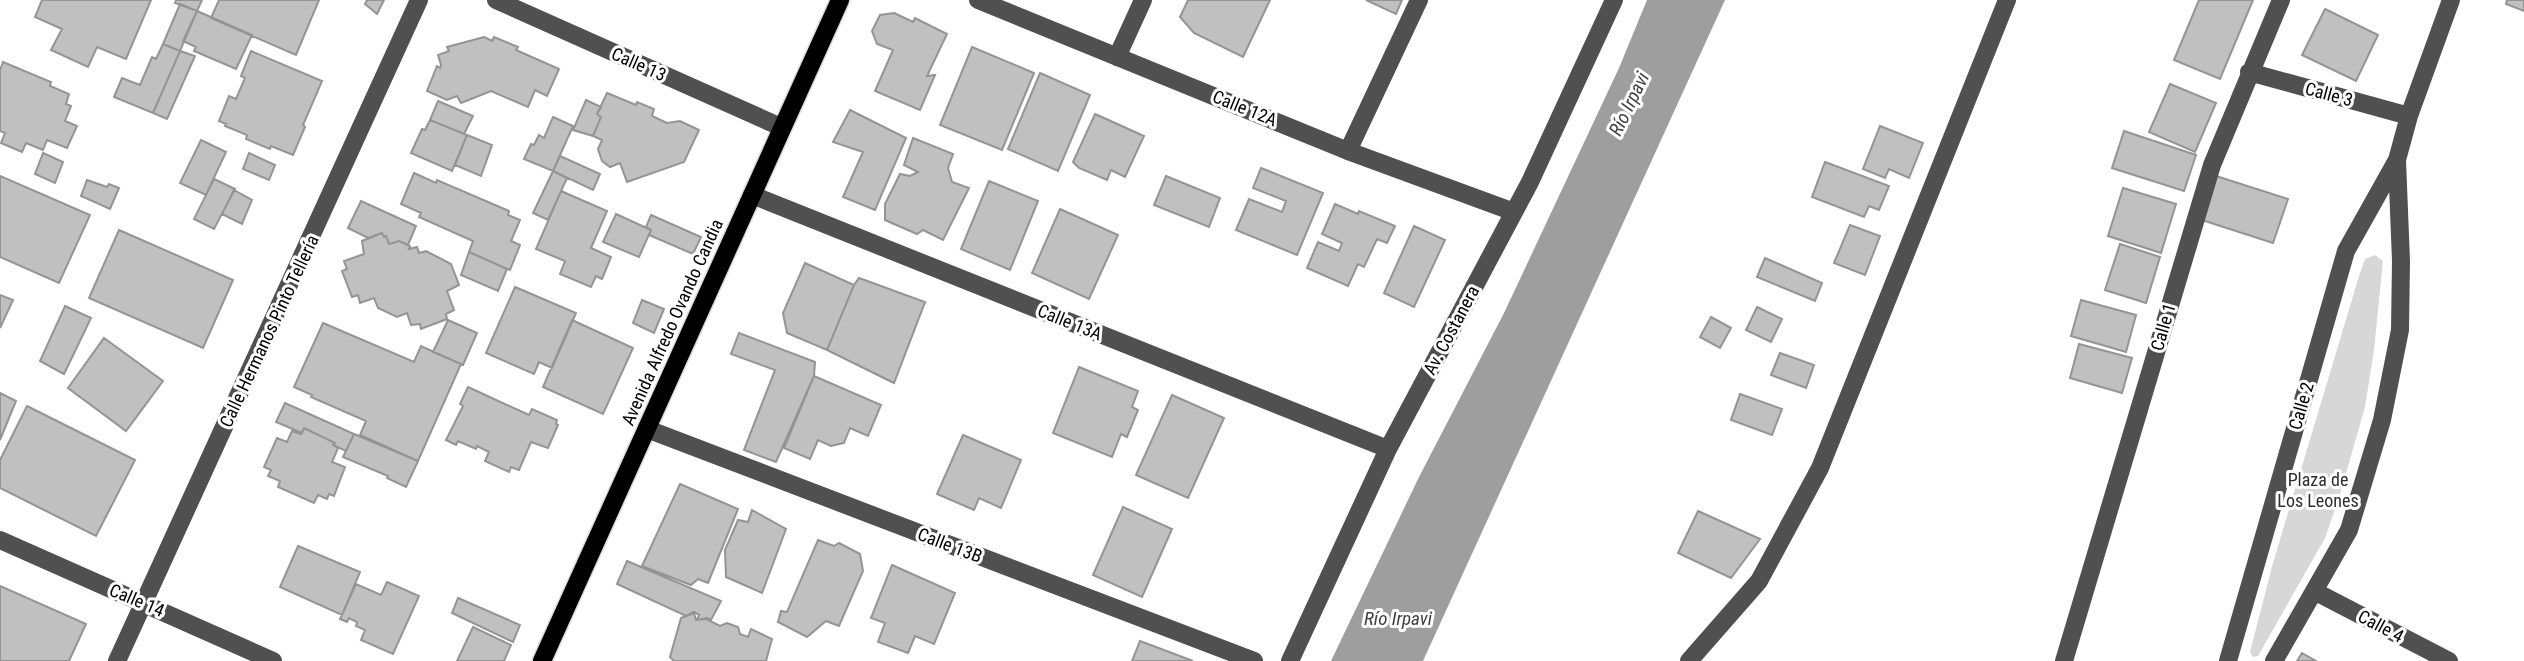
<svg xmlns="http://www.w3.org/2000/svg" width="2524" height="661" viewBox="0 0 2524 661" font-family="'Roboto Condensed',sans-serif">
<rect width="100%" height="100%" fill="#fff"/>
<path fill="#d7d7d7" d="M2375 255 2383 261 2374 350 2365 407 2338 501 2325 538 2258 656 2253 657 2250 652 2273 563 2359 276 2365 259Z"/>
<path fill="#9e9e9e" d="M1647 0H1725L1423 661H1331L1419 477 1504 313 1619 68Z"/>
<path fill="#c0c0c0" stroke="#949494" stroke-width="2" d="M42 0H151L126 59 97 47 88 67 51 50 62 29 35 17Z
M176 0H202L197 11 175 3Z
M219 0H319L296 55 211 18Z
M367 0H384L377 14 365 4Z
M1188 0H1270L1243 57 1194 33 1180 17Z
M1366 0H1402L1396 14Z
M2199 0H2253L2220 79 2174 60Z
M2507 0H2524V11L2506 4Z
M180 4 197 11 180 51 163 44Z
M2325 9 2378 35 2356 81 2302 55Z
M197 11 252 35 236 69 194 51 196 47 183 41Z
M894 13 913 22 915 18 947 34 927 76 935 75 920 110 875 91 893 50 877 44 872 31 880 15Z
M484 37 492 41 494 37 518 47 516 50 559 69 547 96 535 90 528 107 491 91 461 103 457 96 447 100 427 91 437 66 440 68 441 65 438 55 449 51 447 47Z
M163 44 180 51 153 113 114 97 122 78 140 85 152 57 156 59Z
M972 47 1034 73 1002 150 940 125Z
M180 51 195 56 167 119 153 113Z
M251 51 322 81 303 125 305 127 293 155 271 146 270 149 246 139 247 135 225 126 226 124 219 121 229 96 236 99 245 78 241 76Z
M3 62 51 82 50 86 69 94 66 104 71 106 65 121 77 126 67 148 47 140 43 150 26 143 22 152 1 143 5 133 0 131V70Z
M1040 73 1090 95 1058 171 1008 149Z
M2170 84 2216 103 2195 152 2149 132Z
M607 93 636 105 637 102 654 109 652 116 667 123 680 121 699 130 684 162 627 182 620 163 610 167 602 161 598 149 602 140 593 136 601 117 597 114Z
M586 100 601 107 597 114 601 117 593 136 573 130Z
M438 101 473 116 464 134 430 120Z
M850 110 906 138 875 210 843 197 863 152 833 142Z
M1095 114 1144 136 1125 177 1111 170 1107 180 1079 168 1073 162Z
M553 117 573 126 553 171 524 159 531 144 534 145 539 135 544 138Z
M430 120 467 135 452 171 411 153 422 129 425 130Z
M1880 126 1923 143 1909 178 1889 169 1885 178 1863 169Z
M2124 131 2196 155 2184 191 2112 168Z
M467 135 492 145 481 176 455 165Z
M913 138 953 154 948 168 952 182 969 188 943 240 923 230 917 234 885 220V204L900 174 910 176 918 172 904 165Z
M201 140 226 152 206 195 180 183Z
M43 153 63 162 55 183 35 174Z
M249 153 275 165 269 180 243 169Z
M560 156 600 174 593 190 553 171Z
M1825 162 1889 186 1879 210 1869 206 1864 217 1812 197Z
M1261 168 1323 193 1297 255 1236 230 1249 199 1282 212 1286 201 1253 188Z
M553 171 567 178 548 220 533 213Z
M414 173 436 183 437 180 509 211 508 215 520 220 511 241 520 245 510 270 469 252 473 241 419 217 421 213 401 204Z
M0 176 90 215 59 283 0 257Z
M1166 176 1220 198 1209 227 1154 205Z
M2216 176 2288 199 2273 243 2202 220Z
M214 179 235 189 214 229 194 219Z
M87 180 107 187 109 184 119 188 110 209 81 196Z
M989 181 1038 201 1010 270 961 249Z
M2123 188 2176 204 2161 253 2108 236Z
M234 190 252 200 242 224 222 214Z
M561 191 607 211 591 248 611 257 602 279 596 276 591 287 560 274 565 261 536 249Z
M361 201 416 226 408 245 399 241 389 244 386 236 384 237 382 233 368 238 348 228Z
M1335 204 1358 214 1359 211 1395 226 1387 243 1377 239 1364 267 1358 264 1348 286 1307 268 1318 242 1339 251 1342 243 1322 234Z
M1060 209 1118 235 1089 299 1032 273Z
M616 214 651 230 639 257 603 242Z
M651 215 701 237 693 254 649 235 651 230 646 227Z
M1850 225 1880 236 1865 275 1834 263Z
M1414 226 1445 240 1414 307 1384 293Z
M119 230 233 280 203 348 89 298Z
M382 233 384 237 386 236 389 244 399 241 410 246 409 249 417 247 419 253 426 251 451 264 459 285 447 291 454 310 446 314 447 319 421 329 420 324 411 325 407 313 397 317 378 308 374 298 360 303 358 295 352 297 342 271 347 269 344 261 364 254 362 241Z
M2120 244 2160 257 2146 303 2105 290Z
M469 252 507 269 498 291 461 275Z
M1765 258 1822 283 1815 301 1757 277Z
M805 263 854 285 827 350 787 333 783 313Z
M859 278 925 302 894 383 827 350 854 285Z
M515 287 576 313 552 368 539 362 534 374 486 353Z
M0 295 13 300 0 328Z
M642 300 664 309 654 333 633 323Z
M2081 300 2136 315 2126 352 2071 336Z
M65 306 91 318 64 374 40 361Z
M1757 307 1782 319 1771 342 1746 330Z
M1711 317 1731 328 1720 348 1700 337Z
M448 320 477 333 463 365 433 352Z
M572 320 633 348 603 414 543 387Z
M323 323 414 362 421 346 461 364 418 461 360 435 366 421 311 397 312 395 294 387Z
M739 333 815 362 814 376 776 462 744 450 775 370 731 354Z
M104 338 163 381 126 431 68 388Z
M2079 344 2132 358 2122 393 2070 378Z
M1780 353 1814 365 1806 388 1771 375Z
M1079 367 1138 391 1132 407 1138 410 1127 437 1121 434 1112 457 1053 433Z
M814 376 881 405 868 436 850 428 844 443 831 446 818 440 810 459 784 448Z
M468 387 529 415 532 409 557 420 556 424 558 425 548 448 531 442 519 470 511 467 509 472 485 461 489 452 477 446 476 449 458 441 456 445 446 440 463 406 460 404Z
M0 393 16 401 0 440Z
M1740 394 1782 409 1772 435 1731 420Z
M1172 395 1224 418 1188 498 1136 475Z
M285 403 354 434 346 451 333 445 335 443 304 428 302 433 276 422Z
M27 406 135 460 96 536 0 488V460Z
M304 428 335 443 333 445 338 448 332 462 345 467 334 496 329 494 327 499 318 495 314 503 278 487 280 481 268 476 271 470 264 467 277 438 287 442 292 431 301 434Z
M354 434 418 461 406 487 387 478 388 476 343 457Z
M963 435 1021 460 1001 508 979 498 974 510 937 494Z
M680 484 738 509 708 583 698 579 691 585 642 566Z
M1123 507 1172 529 1142 597 1093 575Z
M752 510 786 529 762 593 726 577 725 550 738 520 748 522Z
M1698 511 1760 539 1731 578 1678 553Z
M818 540 834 546 839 543 860 554 863 571 839 626 826 621 807 637 778 622 781 611 787 612Z
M298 546 360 572 342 615 280 587Z
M627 561 721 601 711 620 707 618 697 620 699 615 694 612 686 616 617 584Z
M892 565 955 593 934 644 915 636 908 653 878 642 885 623 871 618Z
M387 582 419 596 393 654 361 640 365 630 356 626 357 622 349 618 347 622 340 619 356 584 381 595Z
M0 586 86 624 69 661H0Z
M458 598 520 625 513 642 452 613Z
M694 613 696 620 706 619 720 626 727 623 738 627 740 634 748 637 751 629 772 639 766 661H674L670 657 681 618Z
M473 627 511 645 504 661H457Z
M1140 641 1193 661H1132Z
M2302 653 2316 661H2297Z"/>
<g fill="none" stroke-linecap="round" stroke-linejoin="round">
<defs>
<path id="major" d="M542 661 840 0"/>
</defs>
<use href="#major" stroke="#dbdbdb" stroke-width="21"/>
<path stroke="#505050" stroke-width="18" d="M496 0 781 127
M978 0 1348 151 1514 212
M1117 57 1143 0
M2249 72 2409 116
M1348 151 1419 0
M752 195 1388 449
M647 429 1254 661
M0 540 273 661
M2314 591 2449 661
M117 661 419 0
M1290 661 1388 449 1530 182 1614 0
M1689 661 1759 581 1820 468 2007 0
M2064 661 2212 165 2281 0
M2228 661 2346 251 2397 160 2409 116 2451 0
M2274 661 2349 530 2382 420 2400 330 2401 261 2397 160"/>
<use href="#major" stroke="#000" stroke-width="18"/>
</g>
<g text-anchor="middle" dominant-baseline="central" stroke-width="6" stroke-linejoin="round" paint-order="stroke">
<g font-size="18" fill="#000" stroke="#fff">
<text transform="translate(639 64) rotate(24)">Calle 13</text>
<text transform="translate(2329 94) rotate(15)">Calle 3</text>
<text transform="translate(1245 108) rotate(22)">Calle 12A</text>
<text transform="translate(672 322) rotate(-66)">Avenida Alfredo Ovando Candia</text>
<text transform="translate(1070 322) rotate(22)">Calle 13A</text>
<text transform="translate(2163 327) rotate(-74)">Calle 1</text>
<text transform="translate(1451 330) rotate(-62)">Av. Costanera</text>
<text transform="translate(269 331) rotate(-65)">Calle Hermanos Pinto Tellería</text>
<text transform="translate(2301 406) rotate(-74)">Calle 2</text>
<text transform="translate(950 545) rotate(21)">Calle 13B</text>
<text transform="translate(137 600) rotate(23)">Calle 14</text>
<text transform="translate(2381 626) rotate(28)">Calle 4</text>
</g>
<g font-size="18" fill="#2e2e2e" stroke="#fff">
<text x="2318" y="479">Plaza de<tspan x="2318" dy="21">Los Leones</tspan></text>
</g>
<g font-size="19" font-style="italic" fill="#3f3f3f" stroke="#fff">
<text transform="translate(1629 104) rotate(-64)">Río Irpavi</text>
<text x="1398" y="618">Río Irpavi</text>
</g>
</g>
</svg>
